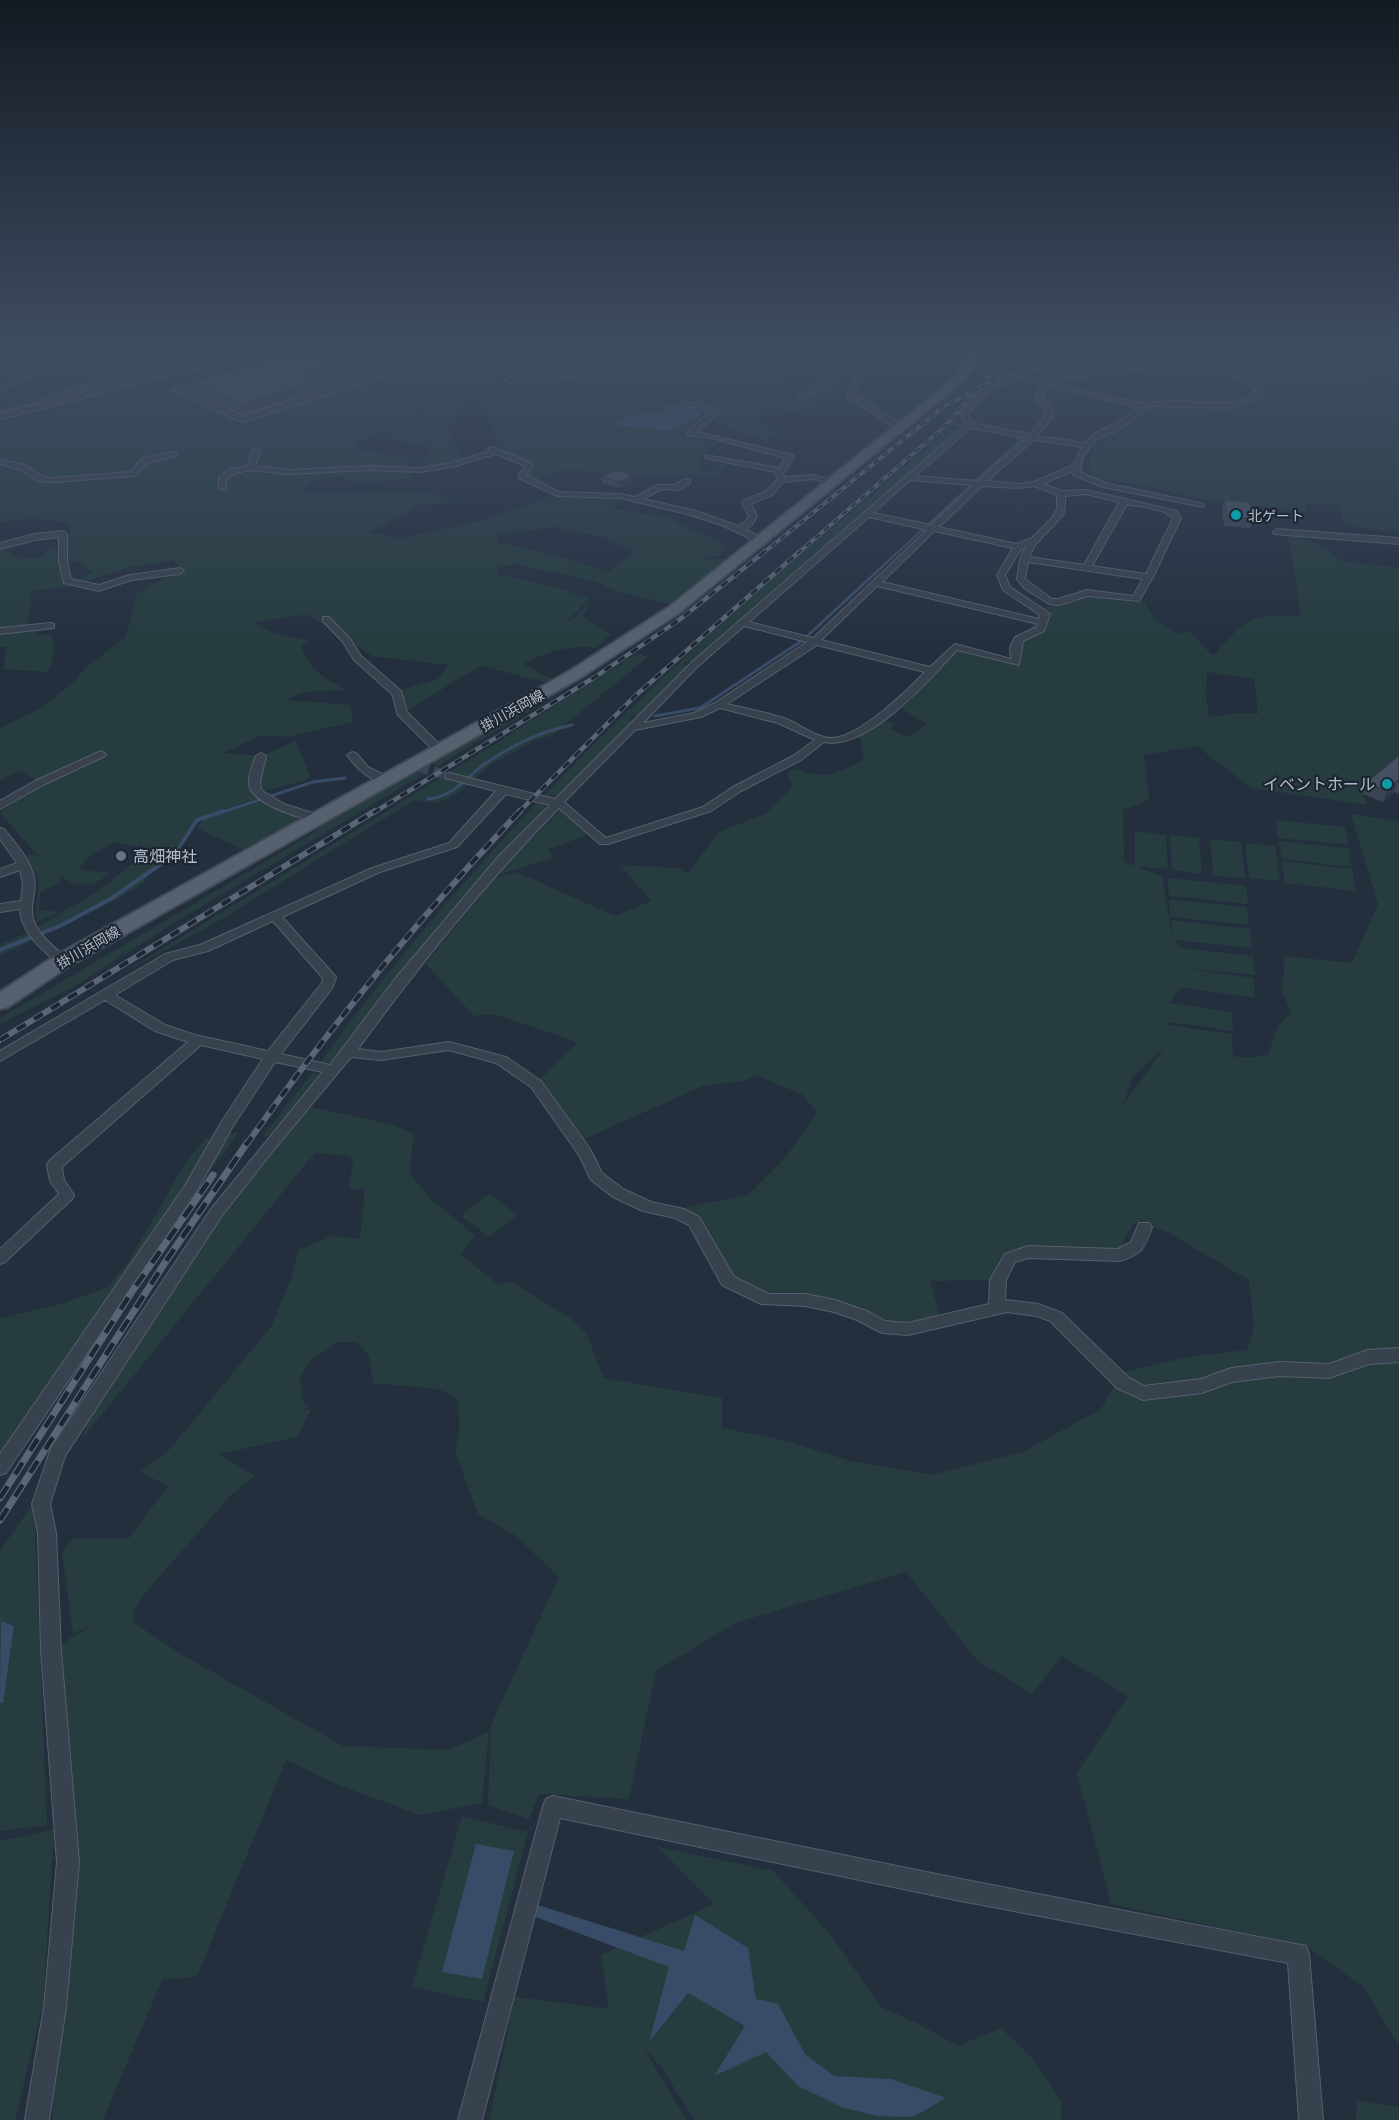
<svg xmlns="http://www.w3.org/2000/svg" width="1399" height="2120" viewBox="0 0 1399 2120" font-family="'Titillium Web','Noto Sans JP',sans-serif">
<rect width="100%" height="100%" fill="#242f3e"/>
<path fill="#263c3f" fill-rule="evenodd" d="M184 352H246L54 399 104 380 99 368H144Z
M288 352H478L500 384 446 399 412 412 455 399 483 396V393L501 386 525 397 555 399 571 403 568 399 523 392 503 352H752L757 355 756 352H778L766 357 786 353 836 362 840 371 798 363 790 368 802 377 765 386 763 393 803 397 836 379 852 378 833 391 848 396 807 405 808 409C792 414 784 412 770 414 762 415 754 419 746 421L778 433 764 440 708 420 689 434 716 443 698 460 701 461 696 470 707 472 720 463 729 464 716 477 674 475 652 478 626 473 564 470 532 482 522 476 529 465 489 448 499 441 483 406V400L466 401 462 407V415L446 419 444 423 464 462 427 469 424 457 433 449 393 439 385 430 358 442V450L409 458 408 467 413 479 353 483 341 476 312 481 302 492C343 496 386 487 428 493 438 494 449 500 458 503L414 505 411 511 370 532 401 539 491 518 557 494 623 497 613 509 667 517 726 546 721 555 698 560 731 558 670 604 619 592 594 581 513 564 498 568 497 574 551 586 590 599 564 624 579 614 592 600 583 616 611 634 596 648C572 644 545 652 523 664L551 679 547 683 482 666C454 679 430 699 402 713L401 690 438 679 448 665 372 656 307 614 253 623 274 633 309 641 301 646C312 672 322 677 346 690L302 692 287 700 350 705 353 722 287 737 261 735 224 753 261 756 296 741 310 776 307 780 251 794H256L260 798 195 819 172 855 176 856 145 877V882L110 903 0 956V945L28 932 99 891 146 852 140 844 141 847 114 842 89 857 78 867 86 871 110 872C96 888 75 889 59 874L62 881 40 893 39 910 61 912 37 922C33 907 41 892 37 877 35 870 29 863 27 855H37L0 813 19 791 37 781 19 770 0 781V728L38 710 74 682 84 669 126 637 137 593 180 570 174 560 131 567 80 583 76 581 93 572 78 561 65 564 70 525C46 517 25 517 0 523V422L125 390 124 393 164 389ZM555 527 602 537 635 552 608 572 541 551 497 543V537L505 533Z
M1019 352H1031L1039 356 1067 352 1005 371Z
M1119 352H1147L1158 360 1183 367 1173 372V376L1183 381 1177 383 1209 385 1208 387 1176 386V383L1157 369 1134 367 1107 371 1092 360 1121 354Z
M1155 352H1331L1231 371 1218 369 1220 362 1216 369C1197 366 1169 366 1155 352Z
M1354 352H1399V381L1371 380 1359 384 1372 393H1399V532L1359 528 1344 523 1339 505 1306 504V511L1216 502 1138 484 1098 481 1088 467 1093 447 1108 435 1120 430 1148 407 1155 405C1179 406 1252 416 1264 393L1260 385 1241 374Z
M917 359 948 364 935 376 881 373V365L906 367Z
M95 379 32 404 0 412V406Z
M948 428 955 431 944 444 890 491 883 492 887 494 693 662H685L683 664 689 666 639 714 630 716 631 725 557 795 549 796 542 802 547 808 508 845 332 1063 319 1064C445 889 597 733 759 590 821 535 887 485 948 428Z
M1287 537H1302L1329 550 1341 561 1399 568V758L1363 794 1368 805 1251 788 1197 746 1144 755 1149 800 1123 810 1124 862 1135 866V831L1166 835 1168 869 1137 867 1162 876 1172 934V920L1250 929 1252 948 1174 940 1181 948 1253 956 1255 975 1181 968 1254 978 1255 998 1181 987 1169 1003 1232 1012 1233 1031 1169 1022V1025L1232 1034 1233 1056 1244 1058 1268 1055 1278 1025 1291 1012 1282 991 1285 956 1352 963 1378 904 1351 814 1399 821V2046L1364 1987 1305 1946 1111 1904 1077 1773 1128 1696 1062 1656 1032 1694 978 1661 906 1572 735 1623 656 1671 629 1799 539 1794 529 1819 488 1805 491 1725 559 1577 516 1536 478 1514 455 1451 460 1425 457 1398 438 1389 373 1383 369 1356 357 1342H338L310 1361 300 1378 303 1401 309 1407 297 1413 311 1409 297 1437 219 1454 255 1476 230 1496 143 1595 135 1609 133 1622 179 1653 343 1746 449 1750 489 1731 482 1803 420 1815 336 1784 286 1760 197 1976 162 1980 103 2120H52L72 1823 59 1648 72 1637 96 1623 73 1633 62 1552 73 1539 129 1538 168 1486 140 1472 170 1449 271 1327 290 1281 299 1250 332 1236 360 1239 365 1189H349L353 1161 349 1156 316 1153 308 1161 82 1439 91 1411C160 1307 223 1197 311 1107L390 1124 414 1134 409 1173 433 1201 475 1235 461 1255 499 1285 512 1282 572 1319 587 1335 604 1378 722 1398V1428L788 1441 850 1461 932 1475 1023 1452 1101 1409 1123 1372 1193 1356 1247 1350 1254 1327 1249 1280 1167 1232 1135 1222 1125 1238 1120 1255 1011 1257 998 1280 930 1281 939 1313 933 1324 908 1329 835 1306 767 1300 728 1281 694 1221 678 1209 748 1195 786 1157 817 1112 802 1094 757 1076 743 1081 703 1086 582 1140 538 1081 578 1042 493 1014 474 1016 426 964 494 878 517 872 615 916 651 901 620 865 677 868 688 873 719 832 765 814 793 787 787 774 795 768C826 781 836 774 864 759L859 736 884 719 895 725 890 729 908 737 927 724 902 709 957 651 1017 664 1020 647 1042 607 1061 605 1092 597 1144 602 1157 621 1178 634 1189 631 1213 656C1247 618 1248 613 1301 616L1290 544ZM1207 672 1254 679 1258 714 1237 713 1209 717 1206 697ZM1164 1048 1124 1104 1132 1077Z
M59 546 67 581 74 586 32 591 28 625 0 628V575L3 574H0V551H9L20 559 41 558 46 551Z
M35 627 38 636 50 634C57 642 53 661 48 672L3 669 7 647H0V632Z
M618 653 605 664 548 700 436 767 434 760Z
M637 653 648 657 551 736 538 739 489 766 457 794 437 803 414 800 222 919 113 979 476 756Z
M411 773 424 774 172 924 77 985 0 1024V1018L314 833 325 821Z
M260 802H269L310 819 247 852 197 828 204 819Z
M562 809 591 834 548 849 553 858 495 876Z
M1276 820 1345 827 1349 845 1278 838Z
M1170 835 1199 838 1202 874 1172 870Z
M1210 839 1241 842 1245 879 1213 875Z
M1279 841 1349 848 1351 867 1282 859Z
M1245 843 1275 846 1280 881 1249 878Z
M1282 861 1352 869 1356 891 1285 883Z
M1168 878 1246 886 1248 904 1169 896Z
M1169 899 1247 907 1249 925 1170 917Z
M312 1073 320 1074V1079L267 1137 263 1136Z
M239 1132 109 1307 0 1463V1318L62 1304 108 1287 128 1262 186 1162 206 1138Z
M489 1193 517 1215 490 1237 461 1216Z
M32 1505 35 1531 47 1825 0 1831V1551Z
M462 1816 528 1832 483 2002 412 1987Z
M54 1830 43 2004 15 2120H0V1841Z
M658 1847 773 1871 830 1934 881 2007 917 2023 958 2046 1001 2028 1033 2059 1043 2073 1061 2101V2120H694L662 2068 643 2047 687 2120H489L515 1997 609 2009 601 1955 714 1904Z
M1357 2101 1399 2107V2120H1356Z"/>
<path fill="#394c67" d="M696 409 702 415 667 431 613 424 629 416Z
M1 1621 14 1626 3 1703H0Z
M476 1844 514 1851 482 1979 442 1972Z
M528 1902 684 1951 695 1915 748 1948 756 1999 778 2004 805 2054 834 2076 891 2079 946 2098 913 2117 878 2116 844 2108 798 2086 766 2052 714 2076 745 2026 688 1993 649 2042 669 1967 525 1913Z"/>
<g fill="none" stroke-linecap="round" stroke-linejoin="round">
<path stroke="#394c67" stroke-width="2" d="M951 424 968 427
M896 554 1020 440 1013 435"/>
<path stroke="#394c67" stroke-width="3" d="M655 716 700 708 803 640 898 552
M428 799C454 797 466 777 486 763 513 745 541 731 572 725
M220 813 313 782 345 778"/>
<path stroke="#394c67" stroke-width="4" d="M0 950 62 925 112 898 174 855 197 820 224 811"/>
<path stroke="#3a4453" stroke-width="10" stroke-dasharray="10 5" stroke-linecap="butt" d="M419 767 449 776"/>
<defs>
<path id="minor" d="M57 352C66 352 73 358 82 357 91 355 98 352 107 352L87 359 96 365 106 381 54 401 55 405 44 403V399L98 380 87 364 67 358 0 391V386L61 355Z
M829 352H836L840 358 844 352H850L846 362 861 377 854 393 893 419 905 424V428L887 423 847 396 854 377 842 366 843 371 834 380 805 398H799L798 396 836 371 833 356Z
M881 352H897L1001 368 1047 382 1063 376 1134 365 1180 370 1178 373 1134 369 1064 380 1054 384 1144 404 1165 401 1228 403 1250 397 1256 391C1227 361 1179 378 1148 352 1159 352 1168 359 1179 362 1209 369 1242 366 1264 391L1256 400 1228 408 1151 406 1118 430 1096 440 1083 457 1080 472 1105 483 1200 503 1204 505 1203 507 1103 487 1073 475 1072 471 1043 484 1062 491 1086 490 1177 511 1181 518 1153 577 1139 601 1088 596 1059 605 1049 604 1024 588 1017 579 1020 559 1026 547 1021 549 1005 575 1010 587 1050 614 1044 631 1023 641 1019 665 957 650C929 680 868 751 824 742L801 760 741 791 711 811 608 844H600L559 808C485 883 420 964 358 1049L381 1052 449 1042 506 1057 541 1081 590 1149 602 1173 623 1189 651 1202 684 1209 699 1217 734 1277 769 1294H805L835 1300 869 1312 885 1321 908 1323 989 1304 990 1280 1005 1254 1028 1246 1118 1249 1131 1242 1139 1223H1149L1152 1227C1145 1248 1142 1254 1120 1261L1028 1258 1015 1262 1006 1280 1005 1300 1038 1304 1062 1313 1129 1378 1144 1386 1201 1379 1231 1368 1280 1362 1329 1364 1368 1350 1399 1348V1362L1369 1364 1329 1378 1280 1376 1232 1382 1202 1393 1143 1400 1117 1388 1050 1321 1037 1316 1007 1312 908 1335 882 1333 857 1320 834 1312 805 1306 761 1304 722 1285 689 1225 675 1218 643 1211 613 1197 591 1180 579 1155 531 1087 496 1063 449 1050 381 1060 351 1057 276 1147 221 1217 65 1456 50 1504 56 1533 61 1651 79 1862 66 2007 49 2120H25L44 2007 57 1862 41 1651 38 1533 32 1504 51 1448 211 1209 323 1072 275 1062 233 1126 196 1192 6 1473 0 1475V1454L186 1184 222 1121 263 1059 201 1045 62 1167 64 1180 74 1195 72 1199 5 1262 0 1264V1249L59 1194 50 1181 47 1165 49 1161 188 1042 155 1031 105 1000 0 1061V1051L165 954 200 945 372 868 449 843 496 791 445 778V774L449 773 555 799 691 663 965 425 960 413 987 385 1013 376ZM1020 378 1044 385 1037 390 1036 397 1046 415 1030 434 972 423 968 413 993 389ZM1051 387 1138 407 1117 423 1097 432 1085 443 1037 436 1054 415 1044 397V391ZM971 428 1026 438 978 481 915 476ZM1034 440 1082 447 1073 465 1034 482 1019 484 987 481ZM910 480 973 485 931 525 873 513ZM982 486 1019 488 1035 486 1057 495V509L1052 518 1032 538 1017 544 939 527ZM1086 494 1119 502 1084 565 1029 557 1035 545 1063 515 1065 509V496ZM1127 504C1140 507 1164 508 1173 518L1146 574 1092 566ZM869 517 927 530 813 638 749 622ZM934 531 1013 548 997 575 1003 590 1040 615 1039 619 882 582ZM1028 562 1143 579 1133 596 1087 590 1058 599H1052L1025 579ZM877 586 1038 624 1037 627 1015 637 1010 648 1011 659 955 644 930 667 821 640ZM744 626 807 642 715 703 694 713 643 723 697 667ZM817 645 925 672C906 692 860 736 833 738 817 739 800 724 786 719 767 712 746 709 727 704ZM720 708 778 723 815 740 793 756 733 787 703 807 606 838 564 802 635 730 701 717ZM506 794 550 805 498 857 395 979 330 1065 281 1054 333 987 336 977 282 917 380 872 457 847ZM273 921 323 978 322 983 268 1051 195 1035 165 1025 115 995 173 960 208 951Z
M702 402 718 413 697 432 793 455 794 457 783 474 784 477 814 475 837 482 833 484 814 479 783 482 772 495 751 504 757 516 752 525 745 529 764 539 765 541 761 544 724 526 691 515 620 498 557 496 519 478 518 476 525 466 496 454 452 467 420 472 369 470 289 474 250 470 236 473 226 480V490L219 488V477L231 469 247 466 253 450 257 448 261 450 255 466 289 470 369 466 420 468 451 463 490 451 488 449 492 447 532 463 533 465 526 475 559 492 620 494 635 497 658 485H674L684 479H690V483L679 490 662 489 643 499 696 511 738 526 746 521 749 516 742 503 743 501 766 491 777 480 776 472 709 459 705 457 706 455 779 468 785 458 711 438 688 435V431L709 413 701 406 667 410 663 408Z
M174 452H177V456L149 462 135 476 52 482 39 481 18 469 0 464V460L24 465 44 477 52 478 130 472 143 458Z
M1277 529 1399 538V544L1274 534 1273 532Z
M63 531 67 534V562L71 579 99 585 130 575 180 568 184 571 180 574 131 580 99 591 64 583 59 562V537L35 540 0 549V543L35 534Z
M323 617H329L350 639 361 656 401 691 407 712 443 748V752H435L398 715 392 694 354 660 343 642 323 621Z
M51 623 54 624V628L0 634V628Z
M101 751 106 754 105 756 43 785 0 809V801L35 781Z
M352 752 356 753 368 767 390 778V782C372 784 356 768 347 755Z
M261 753 266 756 260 781 261 790 284 804 322 816V820C306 823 250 803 249 784 248 775 253 764 256 756Z
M0 828 4 829C15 843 30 859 34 877 37 888 32 899 32 909 31 931 53 945 66 958L68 961 66 964H58C41 948 21 933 20 909L0 912V904L21 901 23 884 20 870 0 877V869L17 863 0 839Z
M553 1796 961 1879 1306 1946 1309 1954 1323 2120H1299L1288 1963 961 1901 560 1818 482 2120H458L543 1806 546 1799Z"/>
<path id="tertiary" d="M245 352H260L0 419V413Z
M490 352 500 354 495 357 407 369 242 422 174 390 213 377H219V381L188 390 243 416 403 364Z
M1330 352H1347L1231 377 1226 374Z
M611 367 614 368V372L511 383 506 380 511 377Z"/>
<path id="primary" d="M971 352H983L976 366 961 383 679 613 580 678 69 966 8 1007 0 1009V992L55 956 568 672 669 607 953 379 965 365Z"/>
</defs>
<use href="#minor" stroke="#565f6c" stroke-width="2"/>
<use href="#tertiary" stroke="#565f6c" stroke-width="3"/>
<use href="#primary" stroke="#414a57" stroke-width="4"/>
<use href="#minor" fill="#38414e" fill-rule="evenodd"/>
<use href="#tertiary" fill="#38414e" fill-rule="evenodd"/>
<use href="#primary" fill="#56606e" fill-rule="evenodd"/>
<defs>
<path id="rail-far3" d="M762 554 946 405 982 387 1018 372 1095 352
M797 554 943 428 1011 352"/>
<path id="rail-far2" d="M373 813 595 677 679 620 764 552
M518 813 635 696 799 552"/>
<path id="rail-far1" d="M0 1040 375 811
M246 1145C330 1027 420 916 520 811"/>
<path id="rail" d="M0 1498 131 1293 213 1175
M0 1520 164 1264 247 1143"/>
</defs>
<use href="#rail-far3" stroke="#5a6575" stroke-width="4"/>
<use href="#rail-far2" stroke="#5a6575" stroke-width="4.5"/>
<use href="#rail-far1" stroke="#5a6575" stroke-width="6"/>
<use href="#rail" stroke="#5a6575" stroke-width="7"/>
<use href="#rail-far3" stroke="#1d2633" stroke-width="2" stroke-dasharray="6" stroke-linecap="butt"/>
<use href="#rail-far2" stroke="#1d2633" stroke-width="3" stroke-dasharray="8" stroke-linecap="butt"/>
<use href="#rail-far1" stroke="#1d2633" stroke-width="4" stroke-dasharray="10" stroke-linecap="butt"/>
<use href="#rail" stroke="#1d2633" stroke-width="4.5" stroke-dasharray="14" stroke-linecap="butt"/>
</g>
<path fill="#3b4654" d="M274 352H433L434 355 391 363 381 356 320 377 324 378 326 387 245 413 194 390 192 382 271 358 274 355Z
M633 475V481L620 488 602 483V477Z
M1224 500 1253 519 1251 528 1224 526 1222 510Z
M1399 755V794L1394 792 1383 802 1363 794 1366 783Z"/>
<path fill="#303945" d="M369 352H381V356L309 381 307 372Z
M407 352H433L434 355 391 363 390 355Z
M571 352H615L572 356Z
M324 378 326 387 245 413 244 404Z
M633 475V481L620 488V482Z
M1397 781 1394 792 1383 802 1387 791Z"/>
<path fill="#455162" stroke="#303945" stroke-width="1.5" d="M274 352H369L307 372 324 378 244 404 192 382 271 358 277 353Z
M385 352H407L390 355Z
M616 470 633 475 620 482 602 477Z
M1224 500 1250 502 1253 519 1227 516Z
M1399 755V782L1397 781 1387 791 1366 783Z"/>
<linearGradient id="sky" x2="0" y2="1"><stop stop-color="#141a22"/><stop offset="0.54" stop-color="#3f4d63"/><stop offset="1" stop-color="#3f4d63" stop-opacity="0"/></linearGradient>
<rect width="1399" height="649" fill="url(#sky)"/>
<g fill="#0f9aa8" stroke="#1d2633" stroke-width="2">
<circle cx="1236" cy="515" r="6"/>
<circle cx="1387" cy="784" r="6"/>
</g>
<circle fill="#6b7280" stroke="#1d2633" stroke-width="2" cx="121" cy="856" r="6"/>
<g text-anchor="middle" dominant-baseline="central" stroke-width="4.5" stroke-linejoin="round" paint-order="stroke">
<g font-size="14" fill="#b4bcc9" stroke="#1d2633" text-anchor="start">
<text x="1248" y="515">北ゲート</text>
</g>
<g font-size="14" fill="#b4bcc9" stroke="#1d2633">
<text transform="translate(512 710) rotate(-29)">掛川浜岡線</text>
<text transform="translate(88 947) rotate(-30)">掛川浜岡線</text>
</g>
<g font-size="16" fill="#b4bcc9" stroke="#1d2633" text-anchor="end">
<text x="1375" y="784">イベントホール</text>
<text x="133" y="856" text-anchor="start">高畑神社</text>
</g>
</g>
</svg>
